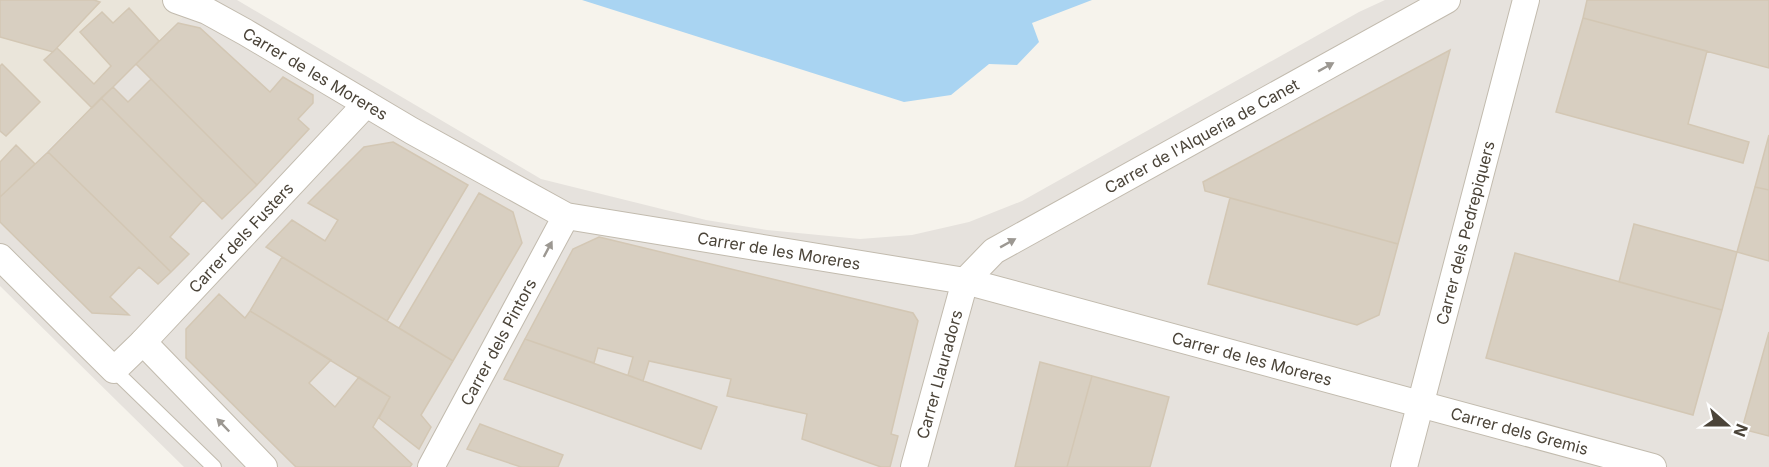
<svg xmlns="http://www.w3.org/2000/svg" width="1769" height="467" viewBox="0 0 1769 467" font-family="Inter,sans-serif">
<rect width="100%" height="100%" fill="#f6f3ec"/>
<path fill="#eae5da" d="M0 0H200L0 197Z"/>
<path fill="#e6e2dd" d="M200 0H237L541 179 706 220 767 230 860 239 912 235 969 222 1022 201 1359 12 1385 0H1769V467H184L0 286V197Z"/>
<path fill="#a9d4f2" d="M582 0H1092L1032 23 1039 42 1017 65 989 64 951 95 904 102Z"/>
<path fill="#d8cfc1" stroke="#d3c7b4" stroke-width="1.5" d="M0 0H94L100 2 53 52 0 37Z
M1587 0H1769V68L1583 18Z
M129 8 159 41 92 108 44 60 57 48 94 84 111 66 80 32 102 12 113 23Z
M1583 18 1707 51 1688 124 1749 142 1743 163 1556 112Z
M178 23 200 28 270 92 283 77 313 95V103L298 119 309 129 257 185 136 64Z
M1450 50 1398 244 1205 191 1203 182Z
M2 64 40 102 6 136 0 131V66Z
M151 79 257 185 222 219 101 98 113 87 128 102Z
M101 98 203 200 170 237 189 254 171 272 48 152Z
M1769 135V190L1755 187Z
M393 142 468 185 387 321 266 247 292 220 325 241 338 220 308 203 364 147Z
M16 145 35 164 0 197V162Z
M48 152 171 272 158 284 139 267 110 297 129 315 92 313 0 222V197Z
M1755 187 1769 190V261L1737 252Z
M479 193 513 212 522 243 453 361 399 328Z
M1230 198 1398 244 1379 315 1357 325 1208 284Z
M1634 224 1737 252 1722 310 1619 282Z
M599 237 913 313 918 321 891 434 898 436 890 467H881L802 439 807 414 727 396 731 379 649 361 643 381 628 375 633 357 598 348 594 363 525 339 573 249Z
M1515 253 1722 310 1693 415 1486 358Z
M282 257 453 361 421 415 431 427 419 449 379 418 390 397 250 311Z
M219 294 245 318 250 311 331 360 309 383 335 407 359 377 390 397 373 427 412 464 410 467H296L186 358V329Z
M1769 332V436L1742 429Z
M525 339 717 407 701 449 504 379Z
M1040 362 1092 376 1067 467H1015Z
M1092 376 1169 397 1150 467H1067Z
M480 424 563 455 558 467H521L467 449Z"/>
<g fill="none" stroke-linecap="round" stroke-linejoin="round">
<defs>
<path id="lane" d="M114 370 214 467"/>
<g id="street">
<path id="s1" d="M176 0 207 11 245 32 412 131 566 216 965 281 1653 467"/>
<path id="s2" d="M0 257 114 370 143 342 366 104"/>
<path d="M143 342 264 467"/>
<path id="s3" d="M431 467 566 216"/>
<path id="s4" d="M914 467 965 281 994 251 1447 0"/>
<path id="s5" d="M1404 467 1526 0"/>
</g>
</defs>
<use href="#lane" stroke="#c2bbae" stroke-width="16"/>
<use href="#street" stroke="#c2bbae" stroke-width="28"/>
<use href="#lane" stroke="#fff" stroke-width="14"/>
<use href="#street" stroke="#fff" stroke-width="26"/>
</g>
<defs><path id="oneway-solid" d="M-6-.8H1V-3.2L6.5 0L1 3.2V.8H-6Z" transform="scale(1.5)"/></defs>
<g fill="#9c9892">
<use href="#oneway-solid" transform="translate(1326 67) rotate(-29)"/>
<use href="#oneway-solid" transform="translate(1008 243) rotate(-29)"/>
<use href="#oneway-solid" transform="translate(548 249) rotate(-62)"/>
<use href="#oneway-solid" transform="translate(223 425) rotate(-134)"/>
</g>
<g text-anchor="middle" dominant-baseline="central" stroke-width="4.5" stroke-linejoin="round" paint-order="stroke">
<g font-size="16" fill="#4b4439" stroke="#fff">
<text stroke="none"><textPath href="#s1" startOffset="158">Carrer de les Moreres</textPath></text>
<text stroke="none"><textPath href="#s4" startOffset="472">Carrer de l'Alqueria de Canet</textPath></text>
<text stroke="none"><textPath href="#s5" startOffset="242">Carrer dels Pedrepiquers</textPath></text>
<text stroke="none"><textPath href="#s2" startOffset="344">Carrer dels Fusters</textPath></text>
<text stroke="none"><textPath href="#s1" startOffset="662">Carrer de les Moreres</textPath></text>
<text stroke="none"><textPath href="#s3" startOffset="142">Carrer dels Pintors</textPath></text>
<text stroke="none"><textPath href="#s1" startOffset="1148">Carrer de les Moreres</textPath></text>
<text stroke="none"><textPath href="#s4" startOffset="96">Carrer Llauradors</textPath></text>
<text stroke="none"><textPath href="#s1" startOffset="1425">Carrer dels Gremis</textPath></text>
</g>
</g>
<g transform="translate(1727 425) rotate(111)" stroke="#ffffff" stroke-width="4.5" paint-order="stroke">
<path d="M0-4.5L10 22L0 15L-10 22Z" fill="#4b4439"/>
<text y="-9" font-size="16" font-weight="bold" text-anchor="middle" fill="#4b4439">N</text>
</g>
</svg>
